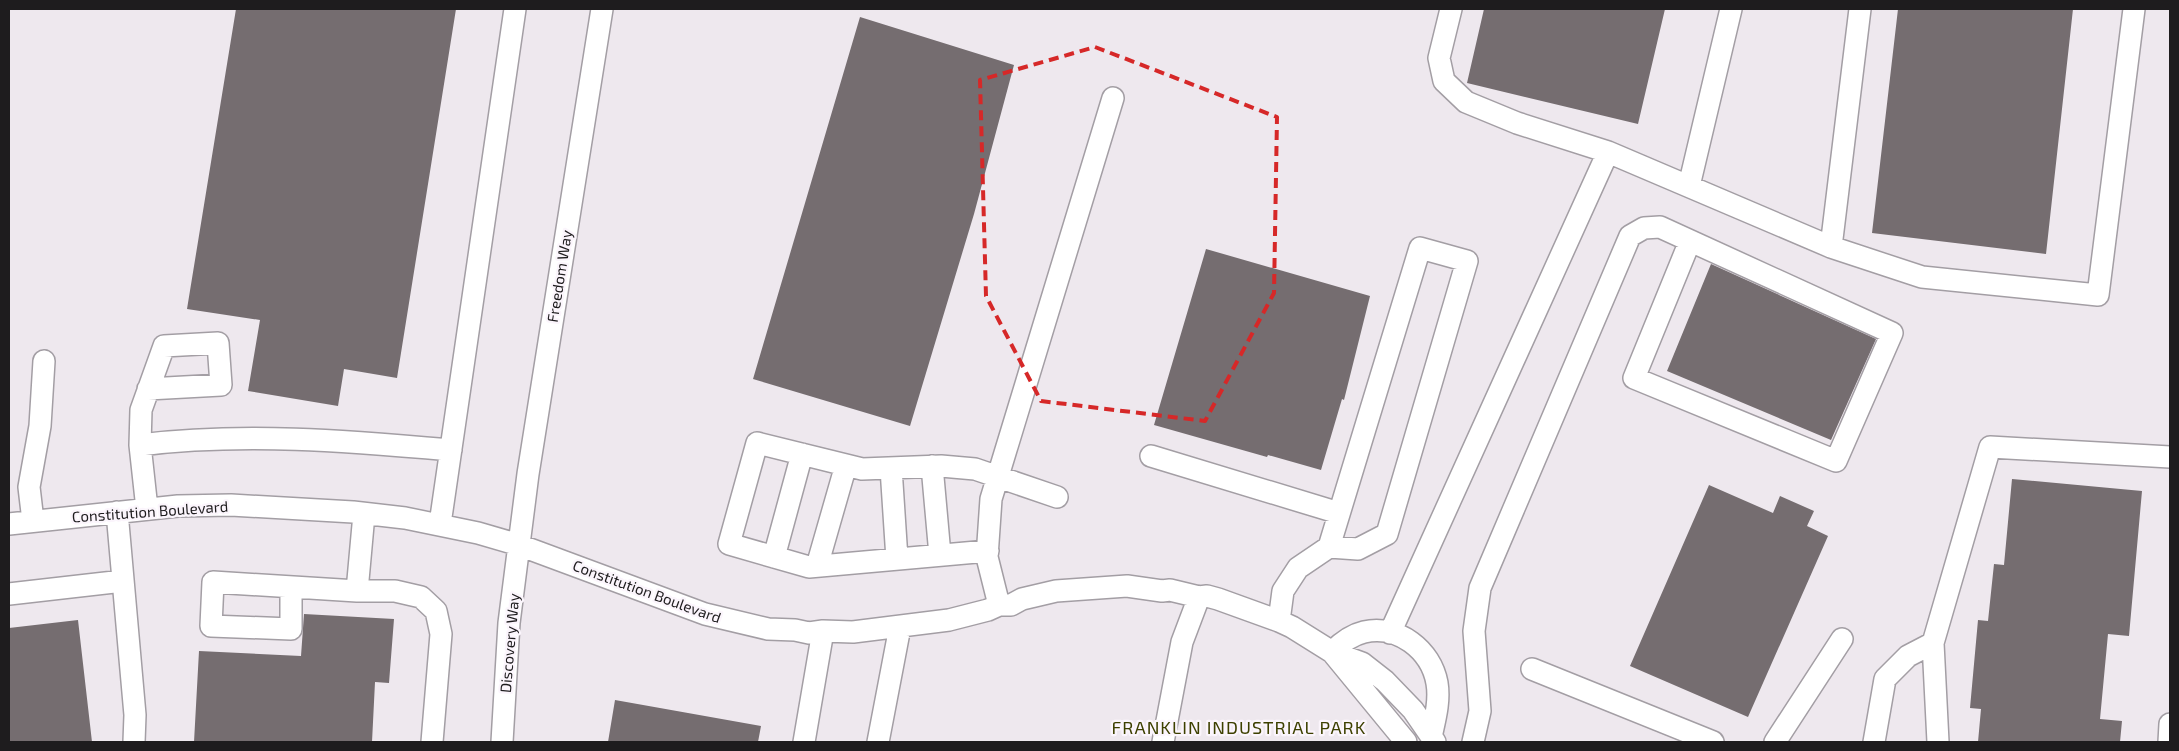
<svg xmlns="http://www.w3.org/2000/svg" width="2179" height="751" viewBox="0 0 2179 751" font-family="'Exo 2',sans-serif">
<rect width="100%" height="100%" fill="#eee8ee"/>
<path fill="#756d70" d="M236 9H456L397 378 344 369 338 406 248 391 260 320 187 309Z
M1484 9H1665L1638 124 1467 83Z
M1898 9H2073L2046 254 1872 233Z
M860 17 1014 65 974 214 910 426 753 379Z
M1206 249 1370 296 1344 400 1342 399 1321 470 1268 455 1267 457 1154 425Z
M1711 264 1876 339 1831 440 1667 371Z
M2012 479 2142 491 2129 636 2108 634 2100 719 2122 721 2120 742H1978L1981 709 1970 708 1978 620 1988 621 1994 564 2004 565Z
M1709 485 1773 513 1780 496 1814 511 1807 526 1828 536 1748 717 1630 666Z
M304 614 394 619 389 683 375 682 372 742H194L199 651 301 656Z
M78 620 92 742H9V628Z
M615 700 761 726 758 742H608Z"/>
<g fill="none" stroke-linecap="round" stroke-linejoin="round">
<defs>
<path id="minor" d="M1451 9 1439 58 1444 81 1466 102 1517 123 1608 152
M1689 186 1731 9
M1831 247 1860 9
M140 445C243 432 348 441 451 450
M1151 456 1339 513
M932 466 940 555
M891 468 897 559
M147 509 140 445 141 410 164 346 218 343 221 385 148 389
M117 512 135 715 134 742
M33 521 29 487 40 426 44 361
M9 524 178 506 231 505 353 512 405 518 478 533 519 545 705 614 768 629 795 630 809 633 823 631 853 632 949 620 988 610 999 605H1011L1022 599 1056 591 1127 586 1162 591 1170 590 1199 597 1207 596 1218 599 1279 621 1292 627 1332 652 1362 663 1385 681 1413 710 1435 742
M440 524 515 9
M988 551 809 567 729 544 757 443 862 469 941 466 975 469 1057 497
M774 557 802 454
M817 566 846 465
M291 587V629L211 626 213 582 357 591 364 514
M357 591H395L421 597 436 611 441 634 432 742
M9 594 123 581
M999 605 987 557 991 499 1113 98
M1279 621 1283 591 1298 568 1329 547 1358 549 1387 534 1467 261 1420 248 1329 547
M1390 633 1608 152 1831 247 1922 277 2098 295 2134 9
M1933 643 1938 742
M1332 652C1341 643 1351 635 1364 632 1398 624 1431 650 1437 683 1440 701 1435 719 1431 737
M1332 652 1406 742
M1532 669 1713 742
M502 742 509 623 528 474 602 9
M804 742 823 631
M878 742 900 627
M1163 742 1182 642 1199 597
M1473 742 1480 711 1474 631 1480 588 1630 236 1644 228 1660 227 1892 333 1836 461 1634 378 1690 241
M1775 742 1842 639
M1874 742 1885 679 1908 656 1933 643 1990 447 2170 457
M2169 742 2170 724"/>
</defs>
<use href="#minor" stroke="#a39ea4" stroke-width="24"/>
<use href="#minor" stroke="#fff" stroke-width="21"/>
</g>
<path fill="none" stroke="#d62828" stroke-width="4" stroke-dasharray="10 6" stroke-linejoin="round" d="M1095 47 1277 117 1274 293 1205 421 1041 401 986 296 980 80Z"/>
<g text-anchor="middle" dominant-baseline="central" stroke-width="4.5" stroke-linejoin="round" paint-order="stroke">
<g font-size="15" fill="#1e1c1e" stroke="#fbf5fc">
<text transform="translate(559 276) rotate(-81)">Freedom Way</text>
<text transform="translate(150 511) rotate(-4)">Constitution Boulevard</text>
<text transform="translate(647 591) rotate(20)">Constitution Boulevard</text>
<text transform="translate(509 643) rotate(-85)">Discovery Way</text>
</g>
<g font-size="18" letter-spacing="1" fill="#3d4000" stroke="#fbf5fc">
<text x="1239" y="727">FRANKLIN INDUSTRIAL PARK</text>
</g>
</g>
<rect width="2179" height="751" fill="none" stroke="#1e1c1e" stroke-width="20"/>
</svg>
